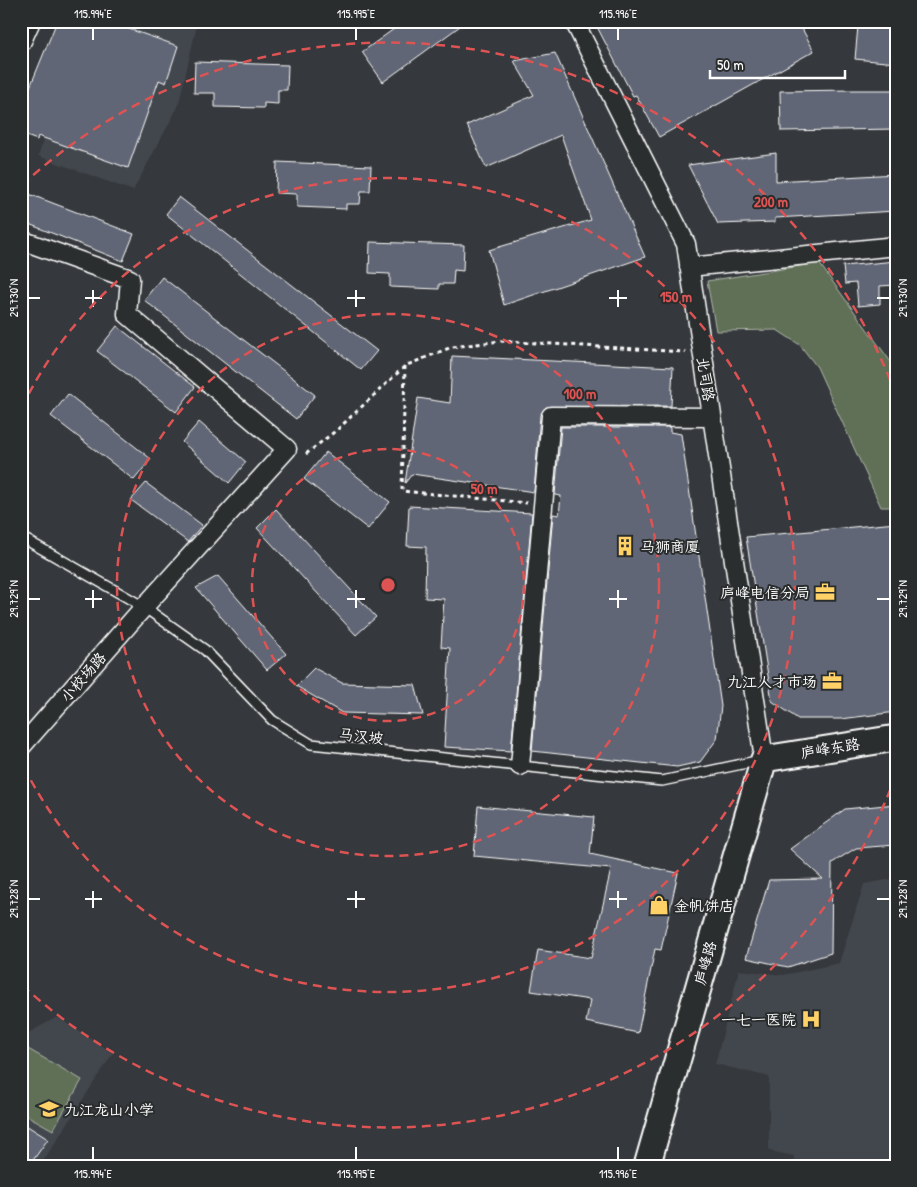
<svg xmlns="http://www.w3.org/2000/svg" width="917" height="1187" viewBox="0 0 917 1187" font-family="'Patrick Hand','LXGW WenKai TC',sans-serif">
<rect width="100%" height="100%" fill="#35383c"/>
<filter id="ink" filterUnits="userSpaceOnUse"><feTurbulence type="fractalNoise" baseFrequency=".02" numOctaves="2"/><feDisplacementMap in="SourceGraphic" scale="10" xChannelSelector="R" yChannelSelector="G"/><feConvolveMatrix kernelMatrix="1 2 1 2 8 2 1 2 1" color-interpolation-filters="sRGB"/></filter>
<g filter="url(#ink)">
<path fill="#42464d" d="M87 21H198L178 107 133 191 38 156Z
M896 878V1166H793L794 1156 769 1151V1077L715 1064 739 970 783 975 839 963 864 884Z
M57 1017 113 1053 40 1166H21V1037Z"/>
<path fill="#616f57" stroke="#b0b7ab" d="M819 263 896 369V507H881L817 367 800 345 777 330 716 331 707 281Z
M21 1045 82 1080 53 1130 21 1112Z"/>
<path fill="#606674" stroke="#fff" d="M57 21H106L178 46 166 83 159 80 128 168 38 136 37 140 21 134V109Z
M405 21H467L383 82 362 52Z
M594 21H798L814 51 659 137 636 95 633 96Z
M858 26 896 29V63L855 59Z
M555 53 645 257 504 305 489 250 591 220 561 135 486 168 467 125 534 95 514 61Z
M195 62 288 65 287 90H278V104L264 103V108L215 107V93H194Z
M854 90H896V129L781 131 780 91Z
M776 153V181L896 174V211L775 218V222L718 224 688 165Z
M277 162 371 166 370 191H361L360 204H346V209L297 207V194L276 193Z
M21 191 134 234 123 261 21 221Z
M179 197 377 351 361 370 166 214Z
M370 242 464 245 463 271 454 270 453 284H439V289L390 287V274L369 273Z
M896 261V285L880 286V304L858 306 856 283 845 284 843 266Z
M162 277 315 395 296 419 144 300Z
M117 326 195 387 176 412 97 351Z
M452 356 673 367 671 406 546 407 540 415 534 492 412 474 405 483 418 398 450 403Z
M68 394 151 459 134 480 51 416Z
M199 422 246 462 229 483 182 442Z
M561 427H670V432L681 434 721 706 717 739 700 762 677 767 532 751 553 514 559 515 561 496 555 495Z
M326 452 390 502 368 529 304 479Z
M146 483 202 525 188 542 131 500Z
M409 506 532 513 511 751 444 747 450 648 441 647 444 599 425 598 426 547 407 546Z
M276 509 376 617 356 635 257 528Z
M896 523V712L841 719H798L772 701 746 537Z
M218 576 286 654 267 670 196 588Z
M314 668 342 683 415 685 423 715 342 713 296 686Z
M896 804V845L856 848 832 863 831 953 788 967 746 958 769 880 823 879 790 849 845 809Z
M478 806 594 817 590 854 678 873 661 950 655 949 638 1033 586 1022 590 1000 531 991 538 950 591 958 611 869 474 856Z
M21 1122 48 1139 29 1166H21Z"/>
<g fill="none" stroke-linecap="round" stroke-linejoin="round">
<defs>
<path id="service" d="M21 537 144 607 205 650 272 720 311 744 662 781 761 760"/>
<path id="minor" d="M574 21 686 244 764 759
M21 43 31 21
M21 240 130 279 127 314 287 449 144 607 21 747
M689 267 896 246
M520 766 551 416 712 417"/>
<path id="secondary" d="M647 1166 764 759 896 738"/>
</defs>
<use href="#service" stroke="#fff" stroke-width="12"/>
<use href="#minor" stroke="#fff" stroke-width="21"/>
<use href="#secondary" stroke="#fff" stroke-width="29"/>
<path stroke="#fff" stroke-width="3" stroke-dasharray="4 4" stroke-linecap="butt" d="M405 366 402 491 527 503
M306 454 338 429 405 366 452 347 501 341 686 352
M21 1160V1163"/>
<use href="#service" stroke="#2a2d2e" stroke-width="9"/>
<use href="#minor" stroke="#2a2d2e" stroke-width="18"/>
<use href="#secondary" stroke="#2a2d2e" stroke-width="25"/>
</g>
</g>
<path fill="none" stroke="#fff" stroke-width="2" d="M93 28V40M356 28V40M618 28V40M93 290V307M356 290V307M618 290V307M28 298H40M85 298H102M347 298H365M609 298H627M877 298H890M93 590V608M356 590V608M618 590V608M28 599H40M85 599H102M347 599H365M609 599H627M877 599H890M93 891V908M356 891V908M618 891V908M28 899H40M85 899H102M347 899H365M609 899H627M877 899H890M93 1147V1160M356 1147V1160M618 1147V1160"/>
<g fill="none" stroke="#de5353" stroke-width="2.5" stroke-dasharray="9 6">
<circle cx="388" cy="585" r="136"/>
<circle cx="388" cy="585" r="271"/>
<path d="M22 407A407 407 0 1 1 22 763"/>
<path d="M896 775A542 542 0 0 1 22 985M22 185A542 542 0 0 1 896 395"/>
</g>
<defs>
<symbol id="building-bare" viewBox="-9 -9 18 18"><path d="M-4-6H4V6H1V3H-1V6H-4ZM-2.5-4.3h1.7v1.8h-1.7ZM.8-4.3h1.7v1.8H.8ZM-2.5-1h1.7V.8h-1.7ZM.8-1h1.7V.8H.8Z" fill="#ffd166" stroke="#2a2d2e" stroke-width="2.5" paint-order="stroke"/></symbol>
<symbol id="office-bare" viewBox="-9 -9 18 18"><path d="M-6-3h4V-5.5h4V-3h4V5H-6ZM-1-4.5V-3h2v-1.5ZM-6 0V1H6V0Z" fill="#ffd166" stroke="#2a2d2e" stroke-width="2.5" paint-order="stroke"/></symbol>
<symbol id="shop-bare" viewBox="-9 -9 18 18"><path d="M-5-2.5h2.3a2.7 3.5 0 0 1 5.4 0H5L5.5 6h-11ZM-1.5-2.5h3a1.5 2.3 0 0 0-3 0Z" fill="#ffd166" stroke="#2a2d2e" stroke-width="2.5" paint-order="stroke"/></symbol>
<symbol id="hospital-bare" viewBox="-9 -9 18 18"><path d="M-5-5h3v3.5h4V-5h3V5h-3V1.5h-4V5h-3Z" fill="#ffd166" stroke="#2a2d2e" stroke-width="2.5" paint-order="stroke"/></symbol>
<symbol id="school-bare" viewBox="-9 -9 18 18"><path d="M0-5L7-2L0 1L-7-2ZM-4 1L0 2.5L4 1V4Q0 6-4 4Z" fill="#ffd166" stroke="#2a2d2e" stroke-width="2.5" paint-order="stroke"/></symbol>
</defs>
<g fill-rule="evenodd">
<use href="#building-bare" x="611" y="532" width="28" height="28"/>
<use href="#office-bare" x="811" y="578" width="28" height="28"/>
<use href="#office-bare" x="818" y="667" width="28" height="28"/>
<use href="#shop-bare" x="645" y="891" width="28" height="28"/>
<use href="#hospital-bare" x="797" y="1005" width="28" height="28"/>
<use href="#school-bare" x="35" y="1095" width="28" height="28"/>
</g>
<g text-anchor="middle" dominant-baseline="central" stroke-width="4" stroke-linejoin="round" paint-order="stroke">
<g font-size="15" fill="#fff" stroke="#2a2d2e">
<text transform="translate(706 379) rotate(81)">北司路</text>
<text transform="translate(83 677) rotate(-49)">小校场路</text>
<text transform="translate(361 736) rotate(6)">马汉坡</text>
<text transform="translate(830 748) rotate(-9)">庐峰东路</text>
<text transform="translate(705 963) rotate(-74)">庐峰路</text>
</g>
<g font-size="15" fill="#fff" stroke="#2a2d2e" text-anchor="start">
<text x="640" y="546">马狮商厦</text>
<text x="810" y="592" text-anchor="end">庐峰电信分局</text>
<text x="817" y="681" text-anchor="end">九江人才市场</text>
<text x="674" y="905">金帆饼店</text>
<text x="796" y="1019" text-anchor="end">一七一医院</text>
<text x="64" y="1109">九江龙山小学</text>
</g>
</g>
<circle cx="388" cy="585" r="8" fill="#de5353" stroke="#2a2d2e" stroke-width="2.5"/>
<g font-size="15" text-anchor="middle" font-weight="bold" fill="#de5353" stroke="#2a2d2e" stroke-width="4" stroke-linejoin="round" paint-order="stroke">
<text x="771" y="207">200 m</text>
<text x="676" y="302">150 m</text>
<text x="580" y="399">100 m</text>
<text x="484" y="494">50 m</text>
</g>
<rect width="917" height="1187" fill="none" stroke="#2a2d2e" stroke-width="55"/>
<path d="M710 70v8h135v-8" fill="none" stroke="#ffffff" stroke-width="2.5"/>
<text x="717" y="70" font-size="15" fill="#ffffff" stroke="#2a2d2e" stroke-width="4" paint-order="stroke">50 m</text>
<rect x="28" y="28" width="862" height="1132" fill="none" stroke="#fff" stroke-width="2"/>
<g font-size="12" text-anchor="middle" fill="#fff">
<text x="93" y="18">115.994°E</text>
<text x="356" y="18">115.995°E</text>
<text x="618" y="18">115.996°E</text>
<text transform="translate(14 298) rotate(-90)" y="4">29.730°N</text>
<text transform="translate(903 298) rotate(-90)" y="4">29.730°N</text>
<text transform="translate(14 599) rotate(-90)" y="4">29.729°N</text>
<text transform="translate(903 599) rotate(-90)" y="4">29.729°N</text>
<text transform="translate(14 899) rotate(-90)" y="4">29.728°N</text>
<text transform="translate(903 899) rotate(-90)" y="4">29.728°N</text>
<text x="93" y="1178">115.994°E</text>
<text x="356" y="1178">115.995°E</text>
<text x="618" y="1178">115.996°E</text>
</g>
</svg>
